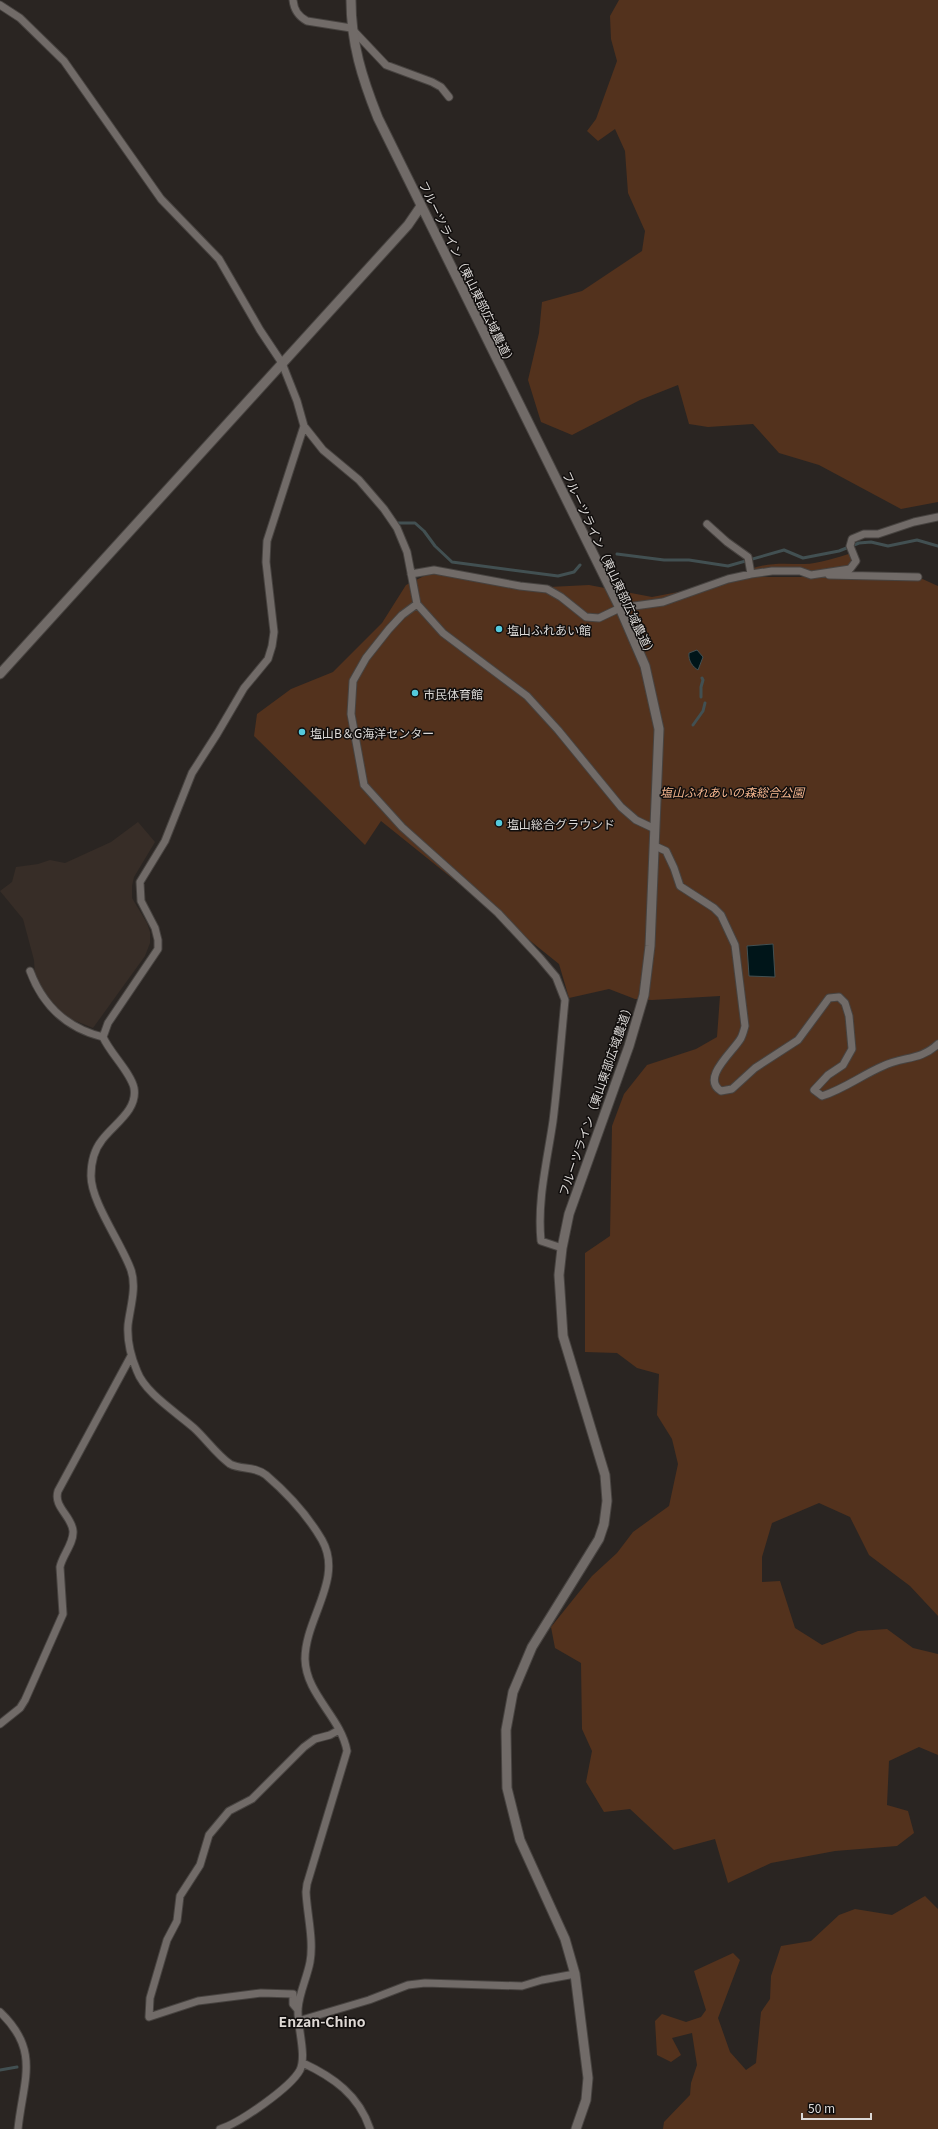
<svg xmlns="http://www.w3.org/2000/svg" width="938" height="2129" viewBox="0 0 938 2129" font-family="Georgia,'Noto Sans JP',serif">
<rect width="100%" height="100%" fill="#2a2522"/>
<path fill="#372d27" d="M138 822 155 842 134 877 132 886V898L147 923 150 932V943L145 956 93 1028 66 1017 46 995 35 976 34 960 23 919 0 891 12 882 16 867 38 864 50 860 65 863 111 842Z"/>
<path fill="#53321d" d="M619 0H938V502L901 509 819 465 779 453 753 424 708 427 689 424 678 385 640 400 572 435 541 422 528 380 539 333 542 302 582 291 642 251 645 231 628 193 625 151 615 129 598 141 587 131 596 119 617 61 611 39 610 16Z
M853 553 856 561 850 569 751 576V569C769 562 785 564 804 564 819 564 837 557 853 553Z
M434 571 549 587 589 585 652 597 757 577H918L938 586V1616L910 1586 869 1555 850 1517 819 1503 772 1523 762 1557V1582L780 1581 795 1628 822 1645 858 1631 887 1629 913 1648 938 1654V1755L919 1747 889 1761 887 1805 908 1811 914 1833 897 1846 835 1851 771 1863 728 1883 715 1839 674 1850 630 1809 604 1812 586 1782 592 1751 582 1729 581 1663 555 1648 551 1627 592 1576 617 1553 633 1532 669 1506 678 1464 672 1439 657 1415 659 1374 637 1368 617 1353 585 1352V1253L610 1236 612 1126 624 1094 647 1065 696 1049 717 1037 720 996 652 1000 635 999 609 989 569 998 559 964 381 821 365 845 254 736 257 714 291 689 333 672 382 623 406 585Z
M925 1896 938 1909V2129H663L664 2122 690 2095 691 2083 697 2065 692 2033 672 2038 681 2055 671 2062 657 2055 655 2021 662 2014 686 2022 701 2017 706 2010 694 1971 733 1953 740 1960 718 2018 730 2052 746 2070 756 2063 761 2012 770 1999 771 1976 781 1946 811 1941 839 1915 855 1909 892 1915Z"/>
<path fill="#001519" stroke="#425052" d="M697 650 703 657 698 670C693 667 688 661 689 653Z
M773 944 775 977 749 976 747 946Z"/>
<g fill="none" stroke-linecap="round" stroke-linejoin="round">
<path stroke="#425052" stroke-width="3" d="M397 523H415L424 531 435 546 452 562 558 576 574 572 580 565
M617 554 664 560H689L728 566 784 550 803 558 839 551 859 543 871 542 888 546 917 540 938 546
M701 697V687L703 680 702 678
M693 725 703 711 705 703
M0 2070 17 2067"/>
<defs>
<path id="minor" d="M293 0C294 10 298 16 307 21L351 28 386 65 432 82 441 87 449 97
M0 5 20 18 64 61 161 199 219 259 260 330 282 363 297 401 304 426 323 450 359 480 384 509 397 528 407 552 417 604 443 633 527 696 558 730 621 807 636 820 655 829
M707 524 727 542 748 557 751 574
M411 574 434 570 520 586 547 589 561 597 586 617 599 618 620 608 663 602 728 579 751 574 772 571H800L811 575 850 569 856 561 850 546 852 539 864 534H878L914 522 938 517
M829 575 918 577
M417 604 402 615 389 629 366 658 353 681 351 714 364 785 402 827 498 913 540 958 556 977 565 1000C561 1040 558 1081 553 1121 547 1162 537 1200 541 1241L562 1248
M655 846 666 851 674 868 680 886 714 908 721 915 735 945 745 1026C744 1030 743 1034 741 1038 734 1051 700 1078 721 1091L732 1089 755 1068 798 1040 829 998 839 997 845 1003 849 1016 852 1049 843 1065 828 1075 814 1090 822 1096C844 1089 862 1075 883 1066 904 1056 920 1061 938 1044
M30 971C43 1006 66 1028 103 1037
M0 1724 20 1708 25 1700 63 1614 60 1567C62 1556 74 1543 73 1531 72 1516 53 1507 58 1491L131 1356
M298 2010 293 2004V1994L261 1993 198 2001 149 2017 150 1998 167 1940 177 1921 180 1896 200 1865 209 1835 229 1811 252 1799 304 1747 315 1739 330 1735 339 1730
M0 2012C41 2051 23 2080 18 2129
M298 2021 369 2000 408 1985 425 1983 522 1986 542 1980 575 1974
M303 2063C333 2077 359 2095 370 2129
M220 2129C240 2123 291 2087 300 2070 307 2055 297 2027 298 2009 299 1993 307 1978 310 1962 314 1940 307 1914 306 1892L307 1884 347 1751C341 1717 306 1695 305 1659 305 1618 344 1579 322 1540 308 1516 287 1493 266 1475 255 1466 241 1470 230 1464 217 1455 206 1439 194 1428 176 1412 145 1393 137 1371 131 1357 127 1340 128 1325 130 1308 137 1287 131 1270 122 1244 91 1202 91 1176 91 1164 94 1150 102 1140 114 1124 138 1110 134 1088 131 1073 110 1053 103 1037L108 1023 158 949V940L155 928 141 901 140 882 165 841 192 773 217 734 244 688 268 659 272 646 274 632 266 562 267 541 304 426"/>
<path id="tertiary" d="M351 0C351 43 362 78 378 118L620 608 645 666 659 729 650 946 644 995 629 1046 569 1214 562 1248 559 1275 563 1336 605 1475 607 1501 604 1524 599 1539 532 1647 513 1692 506 1730 507 1788 520 1840 565 1939 575 1974 588 2078 586 2100 576 2129
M0 674 408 225 421 206"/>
</defs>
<use href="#minor" stroke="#474340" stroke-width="9"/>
<use href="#tertiary" stroke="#474340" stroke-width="11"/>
<use href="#minor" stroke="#716b68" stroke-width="7"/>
<use href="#tertiary" stroke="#716b68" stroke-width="9"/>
</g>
<g fill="#54cadd" stroke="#110e0d" stroke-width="1.5">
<circle cx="499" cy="629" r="4"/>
<circle cx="415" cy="693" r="4"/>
<circle cx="302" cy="732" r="4"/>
<circle cx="499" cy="823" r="4"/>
</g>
<g text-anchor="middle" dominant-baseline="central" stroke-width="3" stroke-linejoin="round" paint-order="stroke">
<g font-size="12" fill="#dcd9d7" stroke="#110e0d">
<text transform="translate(468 273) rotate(64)">フルーツライン（東山東部広域農道）</text>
<text transform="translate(610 564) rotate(65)">フルーツライン（東山東部広域農道）</text>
<text transform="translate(595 1099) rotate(-71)">フルーツライン（東山東部広域農道）</text>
</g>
<g font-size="12" fill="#dcd9d7" stroke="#110e0d" text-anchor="start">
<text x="507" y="629">塩山ふれあい館</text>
<text x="423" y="693">市民体育館</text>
<text x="310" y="732">塩山B＆G海洋センター</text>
<text x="507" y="823">塩山総合グラウンド</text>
</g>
<g font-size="12" font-style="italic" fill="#f5b68f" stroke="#110e0d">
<text x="732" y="791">塩山ふれあいの森総合公園</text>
</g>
<g font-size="14" font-weight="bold" fill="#dfd9d5" stroke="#110e0d">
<text x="322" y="2021">Enzan-Chino</text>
</g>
</g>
<path d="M802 2113v6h69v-6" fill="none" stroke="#dcd9d7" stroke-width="2"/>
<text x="808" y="2113" font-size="12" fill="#dcd9d7" stroke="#110e0d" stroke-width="3" paint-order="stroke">50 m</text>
</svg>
